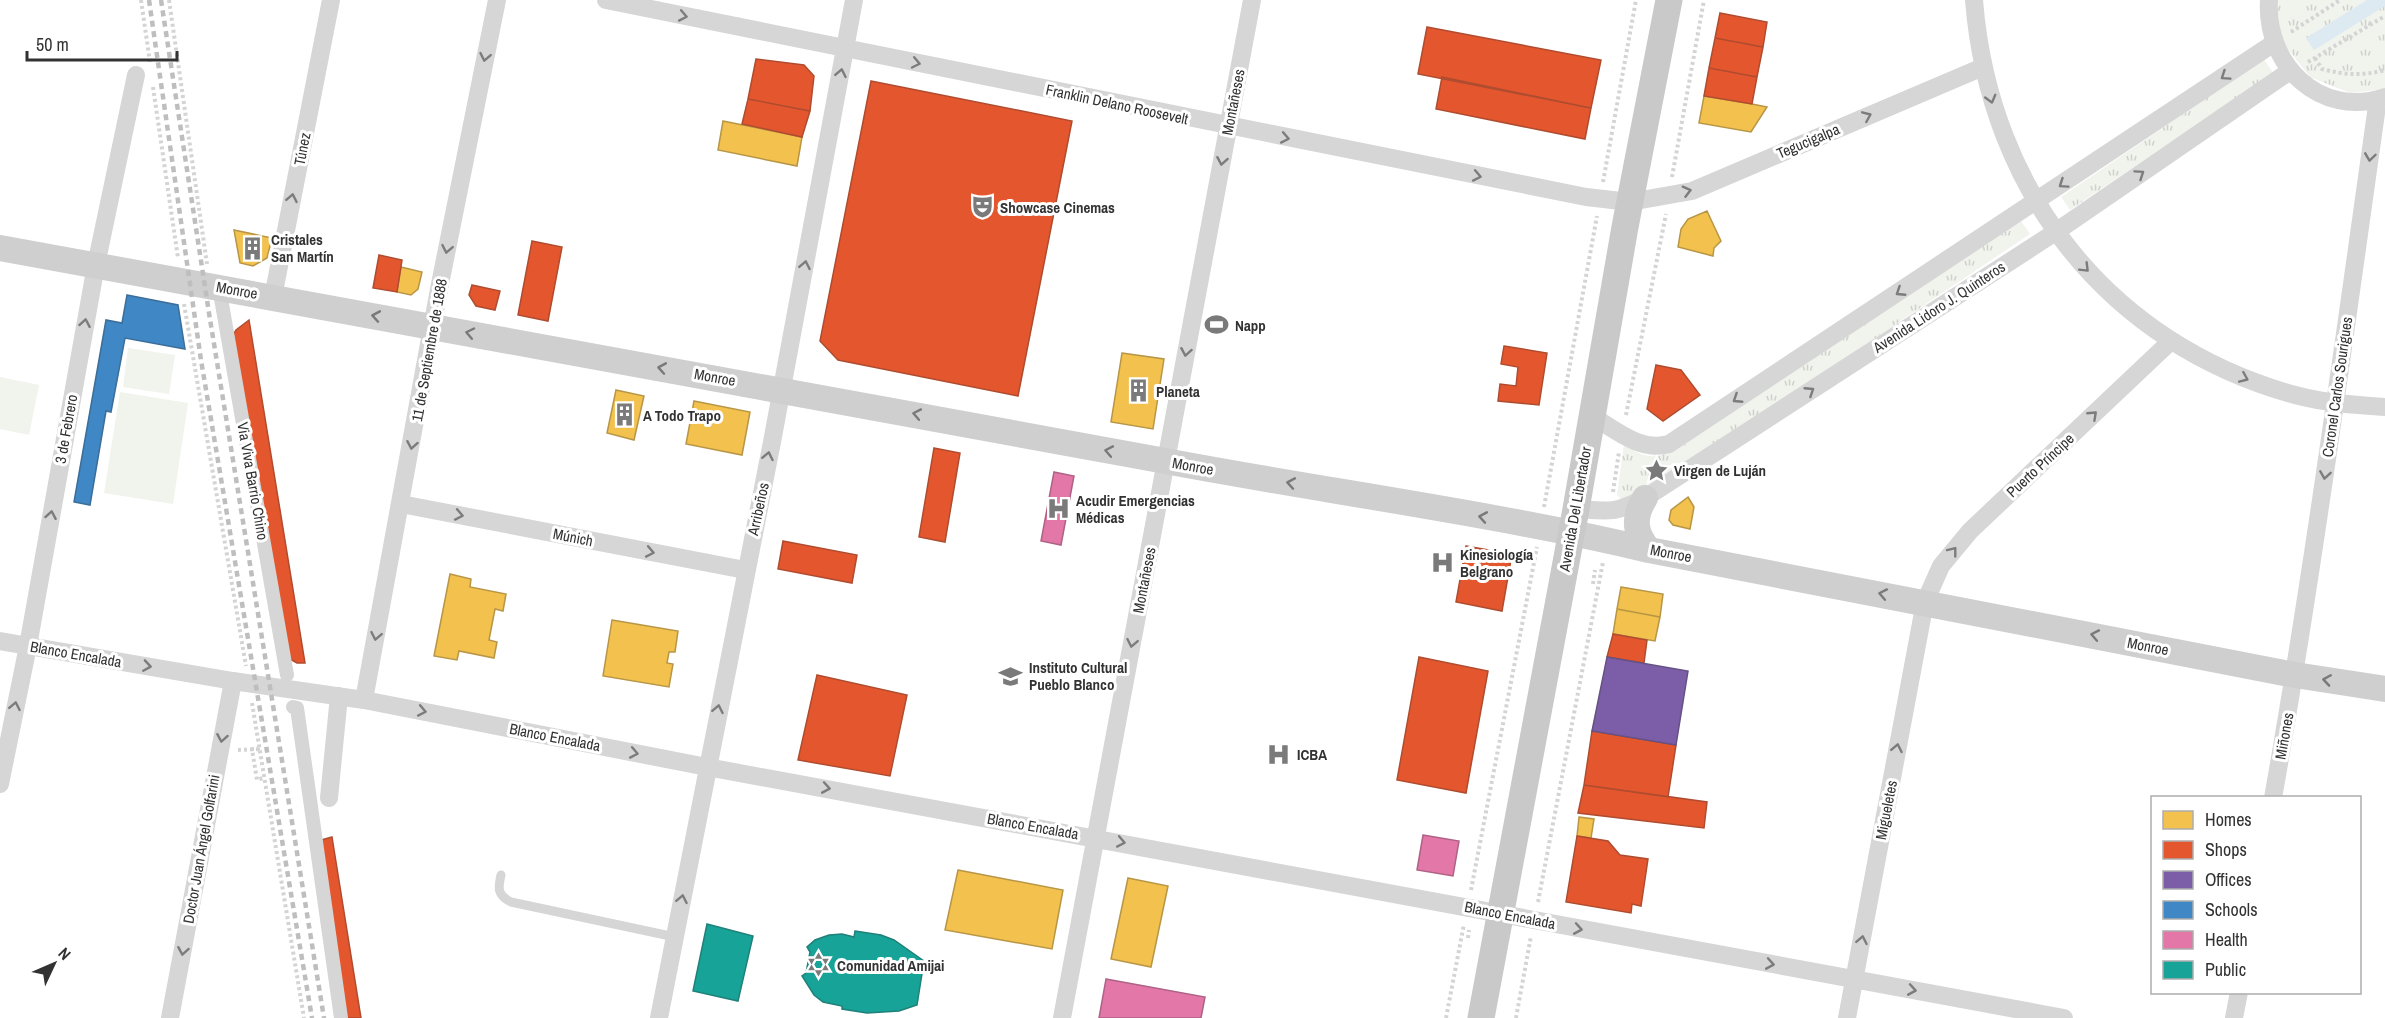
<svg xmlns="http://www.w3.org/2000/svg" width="2385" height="1018" viewBox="0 0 2385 1018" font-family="'Archivo Narrow',sans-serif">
<defs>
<pattern id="park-tufts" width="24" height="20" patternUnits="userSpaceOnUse" patternTransform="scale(1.5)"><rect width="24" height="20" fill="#f1f3ed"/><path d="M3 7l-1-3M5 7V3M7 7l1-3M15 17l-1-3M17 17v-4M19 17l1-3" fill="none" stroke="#cfd1cc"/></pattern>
</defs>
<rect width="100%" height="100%" fill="#fff"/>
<path fill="url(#park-tufts)" d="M2277 0H2385V89L2350 93 2310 77 2280 39Z
M2264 59 2273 73 2070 210 2061 197Z
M2021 221 2030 234 1630 503 1621 499 1617 495 1624 444C1644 459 1652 458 1675 451Z"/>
<path fill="#f1f3ed" d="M128 348 175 355 169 394 123 387Z
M0 377 39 385 29 435 0 429Z
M120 392 188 403 173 504 104 493Z"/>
<path fill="#ddeaf2" d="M2367 0H2385V6L2314 50 2306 38Z"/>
<path fill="#f2c14e" stroke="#b89646" stroke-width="1.5" d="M1704 96 1752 104 1767 107 1751 132 1699 123Z
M723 121 802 137 797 166 718 150Z
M1707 211 1721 241 1714 248 1713 256 1678 247 1681 229 1688 219Z
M234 230 272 238 267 258 253 266 240 263Z
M401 267 422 272 418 289 411 295 397 292Z
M1122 353 1164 359 1153 429 1111 422Z
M616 390 644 396 634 440 607 433Z
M694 401 750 412 742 455 686 444Z
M1688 497 1694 507 1690 529 1673 525 1669 520 1671 510Z
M450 574 471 579 470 587 506 594 503 611 495 609 489 640 497 642 494 658 459 651 457 660 434 656Z
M1621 587 1663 594 1660 617 1617 609Z
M1617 609 1660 617 1655 641 1613 634Z
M612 620 678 631 675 652H669L667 663 673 664 669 687 603 676Z
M1579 817 1594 819 1591 838 1577 836Z
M958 870 1063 890 1052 949 945 930Z
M1128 878 1168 886 1151 967 1111 959Z"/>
<path fill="#e4572e" stroke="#af4c2f" stroke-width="1.5" d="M1720 13 1767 22 1763 47 1715 38Z
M1427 27 1601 60 1591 108 1418 74Z
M1715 38 1763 47 1757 77 1709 68Z
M756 59 804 65 814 76 810 111 748 99Z
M1709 68 1757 77 1752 104 1704 96Z
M1442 77 1591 108 1585 139 1436 109Z
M871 81 1072 121 1018 396 838 360 820 341Z
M748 99 810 111 802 137 742 124Z
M532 241 562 247 548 321 518 315Z
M379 255 402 260 397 292 373 288Z
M472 285 500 291 495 310 476 306 469 295Z
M249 320 305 663H297L288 658 231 339 236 330Z
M1504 346 1547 353 1539 405 1498 401 1500 384 1516 386 1518 367 1501 364Z
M1656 365 1681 370 1700 395 1663 421 1647 409Z
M934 448 960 453 945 542 919 537Z
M783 541 857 555 852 583 778 569Z
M1466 546 1512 554 1502 611 1456 602Z
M1613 634 1647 640 1644 663 1607 657Z
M1419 657 1488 671 1466 793 1397 780Z
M817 675 907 695 890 776 798 760Z
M1592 731 1676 745 1668 797 1584 785Z
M1584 785 1707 802 1704 828 1578 813Z
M1577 836 1608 841 1620 855 1648 859 1641 906 1632 904 1631 913 1566 902Z
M332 837 361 1018H344L321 840Z"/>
<path fill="#7b5ea7" stroke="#655184" stroke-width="1.5" d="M1607 657 1688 671 1676 745 1592 731Z"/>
<path fill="#3f88c5" stroke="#3b6e99" stroke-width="1.5" d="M127 295 178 305 185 349 125 338 111 412 106 411 90 505 74 502 106 320 122 323Z"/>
<path fill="#e377a8" stroke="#ae6285" stroke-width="1.5" d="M1054 472 1074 476 1061 545 1041 541Z
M1423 835 1459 841 1453 876 1417 870Z
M1106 979 1205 997 1201 1018H1099Z"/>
<path fill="#17a398" stroke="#1f8179" stroke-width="1.5" d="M707 924 753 936 738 1001 693 991Z
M855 931 881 935 894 940 924 961 917 1005 899 1011 867 1013 842 1009V1006L823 1002 814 995 802 976 806 973 810 952 807 947 815 940 829 935 842 934 854 937Z"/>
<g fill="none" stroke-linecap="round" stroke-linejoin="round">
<path stroke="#d4d4d4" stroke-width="4" stroke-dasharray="3 3" stroke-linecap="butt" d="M141 0 150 62
M169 0 207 264
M2291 32 2340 0
M2315 58 2322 69C2344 75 2363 76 2385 70
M2308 62 2385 16
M153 87 178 258
M1672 177 1704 0
M1603 182 1636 0
M184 304 246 666
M1626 415 1666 214
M1613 492 1619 452
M1544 507 1597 216
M1593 584 1595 570
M252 703 304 1018
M260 748 252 749 257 780 263 778V776
M238 750 259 749V751
M1471 890 1537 547
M1538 902 1603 562
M1468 938 1469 930
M1446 1018 1464 924
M1516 1018 1531 936"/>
<path stroke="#d6d6d6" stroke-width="9" d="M501 875C498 888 497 895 511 902L675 937"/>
<path stroke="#d6d6d6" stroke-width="14" d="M219 287 287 675
M293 707 297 708 341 1018"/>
<path stroke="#d6d6d6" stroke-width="18" d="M606 0 1586 197 1630 202 1692 191 1983 67
M1974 0C1989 191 2109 344 2295 395 2325 403 2355 405 2385 407
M2269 0C2265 65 2320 119 2385 97
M273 297 331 0
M1592 416C1616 430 1640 452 1669 444L2274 43
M401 504 745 570
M1576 509C1609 511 1614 514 1645 498L2057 231 2290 71
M0 641 233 681 364 700 707 767 2064 1018
M364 700 439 289 497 0
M0 784 28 646 96 265 136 75
M329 798 339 696
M2273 798C2314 566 2345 332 2378 99
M170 1018 233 681
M659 1018 772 442 854 0
M1062 1018 1252 0
M1847 1018 1925 602 1941 566 1970 531 2171 341
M2234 1018 2239 992"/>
<path stroke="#cfcfcf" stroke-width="26" d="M0 248C387 318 774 388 1160 460 1323 491 1488 512 1649 550L2295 675 2385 689
M1645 498C1633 517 1634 533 1649 550"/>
<path stroke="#c9c9c9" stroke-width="27" d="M1481 1018 1576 509 1625 227 1669 0"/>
<path stroke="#bebebe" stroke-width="4.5" stroke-dasharray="6 4.5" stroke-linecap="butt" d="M149 0 201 360 312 1018
M161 0 209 313 324 1018"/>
</g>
<defs><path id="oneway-chevron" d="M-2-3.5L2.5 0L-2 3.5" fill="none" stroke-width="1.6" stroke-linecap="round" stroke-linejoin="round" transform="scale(1.5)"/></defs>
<g stroke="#7c7c7c">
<use href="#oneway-chevron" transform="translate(683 16) rotate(11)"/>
<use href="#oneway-chevron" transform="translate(485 57) rotate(101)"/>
<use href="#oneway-chevron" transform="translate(916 63) rotate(12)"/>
<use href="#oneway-chevron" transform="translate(841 73) rotate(-79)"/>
<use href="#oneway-chevron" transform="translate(2225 76) rotate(146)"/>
<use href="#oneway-chevron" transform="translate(1991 99) rotate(75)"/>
<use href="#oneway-chevron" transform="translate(1867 116) rotate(-23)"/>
<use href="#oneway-chevron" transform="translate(1285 138) rotate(11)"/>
<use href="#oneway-chevron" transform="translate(2370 157) rotate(98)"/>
<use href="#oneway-chevron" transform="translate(1222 161) rotate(100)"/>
<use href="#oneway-chevron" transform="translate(2140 174) rotate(-34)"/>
<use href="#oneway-chevron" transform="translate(1477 176) rotate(11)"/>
<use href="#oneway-chevron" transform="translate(2063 184) rotate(146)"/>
<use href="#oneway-chevron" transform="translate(1687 191) rotate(-15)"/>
<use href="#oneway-chevron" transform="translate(292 198) rotate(-79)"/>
<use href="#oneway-chevron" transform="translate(447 249) rotate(101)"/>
<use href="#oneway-chevron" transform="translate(805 265) rotate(-79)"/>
<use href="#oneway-chevron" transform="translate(2085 268) rotate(45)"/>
<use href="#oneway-chevron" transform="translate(1900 292) rotate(147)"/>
<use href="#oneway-chevron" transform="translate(85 323) rotate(-80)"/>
<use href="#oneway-chevron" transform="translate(1186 352) rotate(100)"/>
<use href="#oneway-chevron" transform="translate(2244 378) rotate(23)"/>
<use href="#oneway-chevron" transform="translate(1810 391) rotate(-33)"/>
<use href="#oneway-chevron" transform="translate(1737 399) rotate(147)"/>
<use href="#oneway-chevron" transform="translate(2093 415) rotate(-43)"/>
<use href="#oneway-chevron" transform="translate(412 445) rotate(100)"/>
<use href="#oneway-chevron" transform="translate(768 456) rotate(-78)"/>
<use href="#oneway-chevron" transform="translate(2325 475) rotate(99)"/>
<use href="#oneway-chevron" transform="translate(51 515) rotate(-80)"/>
<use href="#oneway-chevron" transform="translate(459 515) rotate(11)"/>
<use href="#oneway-chevron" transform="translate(1953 551) rotate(-52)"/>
<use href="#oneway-chevron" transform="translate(650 552) rotate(11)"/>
<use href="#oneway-chevron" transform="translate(376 636) rotate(101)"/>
<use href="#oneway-chevron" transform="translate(1132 643) rotate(101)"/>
<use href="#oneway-chevron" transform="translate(147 666) rotate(9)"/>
<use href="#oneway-chevron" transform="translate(15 706) rotate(-79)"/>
<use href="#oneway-chevron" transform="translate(718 709) rotate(-79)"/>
<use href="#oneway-chevron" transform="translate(422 711) rotate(11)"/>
<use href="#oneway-chevron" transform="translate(222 738) rotate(100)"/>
<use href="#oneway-chevron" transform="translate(1897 748) rotate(-79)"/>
<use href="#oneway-chevron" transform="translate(634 753) rotate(11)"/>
<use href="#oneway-chevron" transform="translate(826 788) rotate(10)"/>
<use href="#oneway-chevron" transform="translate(1121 842) rotate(11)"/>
<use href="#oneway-chevron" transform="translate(682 899) rotate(-79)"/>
<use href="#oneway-chevron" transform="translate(1578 929) rotate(10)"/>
<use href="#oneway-chevron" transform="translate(1862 940) rotate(-79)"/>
<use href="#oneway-chevron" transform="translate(183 951) rotate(100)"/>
<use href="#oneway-chevron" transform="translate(1770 964) rotate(10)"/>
<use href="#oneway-chevron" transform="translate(1912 990) rotate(10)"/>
</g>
<g stroke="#797979">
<use href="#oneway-chevron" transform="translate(376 316) rotate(-170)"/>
<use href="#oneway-chevron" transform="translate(470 333) rotate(-168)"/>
<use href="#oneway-chevron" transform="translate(662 368) rotate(-170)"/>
<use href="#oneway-chevron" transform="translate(917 414) rotate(-169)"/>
<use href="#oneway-chevron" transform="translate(1109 451) rotate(-169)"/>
<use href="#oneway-chevron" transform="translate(1291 483) rotate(-170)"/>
<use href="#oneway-chevron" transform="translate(1483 517) rotate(-170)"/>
<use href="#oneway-chevron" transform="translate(1883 594) rotate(-169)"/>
<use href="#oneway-chevron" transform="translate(2095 635) rotate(-169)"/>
<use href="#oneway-chevron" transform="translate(2327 680) rotate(-171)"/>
</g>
<defs>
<symbol id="theatre-bare" viewBox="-9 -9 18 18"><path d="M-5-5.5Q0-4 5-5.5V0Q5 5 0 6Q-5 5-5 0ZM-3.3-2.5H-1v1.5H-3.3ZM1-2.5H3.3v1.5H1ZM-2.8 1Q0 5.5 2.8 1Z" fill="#7a7a7a" stroke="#fff" stroke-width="2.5" paint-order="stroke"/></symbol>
<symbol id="building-bare" viewBox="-9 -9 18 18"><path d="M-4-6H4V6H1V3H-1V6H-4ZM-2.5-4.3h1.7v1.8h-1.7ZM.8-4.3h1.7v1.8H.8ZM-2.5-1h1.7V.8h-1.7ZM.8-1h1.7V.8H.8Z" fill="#7a7a7a" stroke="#fff" stroke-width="2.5" paint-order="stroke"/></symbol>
<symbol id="stadium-bare" viewBox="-9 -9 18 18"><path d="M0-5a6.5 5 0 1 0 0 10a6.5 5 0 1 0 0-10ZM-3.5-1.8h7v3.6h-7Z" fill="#7a7a7a" stroke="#fff" stroke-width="2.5" paint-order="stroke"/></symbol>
<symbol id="sight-bare" viewBox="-9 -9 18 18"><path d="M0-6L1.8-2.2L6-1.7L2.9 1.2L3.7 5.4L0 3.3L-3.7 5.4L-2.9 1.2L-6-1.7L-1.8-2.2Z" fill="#7a7a7a" stroke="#fff" stroke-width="2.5" paint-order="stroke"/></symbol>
<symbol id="hospital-bare" viewBox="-9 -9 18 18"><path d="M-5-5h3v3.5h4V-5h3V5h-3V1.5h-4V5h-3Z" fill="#7a7a7a" stroke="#fff" stroke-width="2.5" paint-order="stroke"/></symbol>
<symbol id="school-bare" viewBox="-9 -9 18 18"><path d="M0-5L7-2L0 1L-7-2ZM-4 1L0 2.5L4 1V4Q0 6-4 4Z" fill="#7a7a7a" stroke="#fff" stroke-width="2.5" paint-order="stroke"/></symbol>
<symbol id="synagogue-bare" viewBox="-9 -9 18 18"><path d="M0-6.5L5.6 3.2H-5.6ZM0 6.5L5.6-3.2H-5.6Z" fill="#7a7a7a" stroke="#fff" stroke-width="2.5" paint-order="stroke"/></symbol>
</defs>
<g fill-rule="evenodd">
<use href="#theatre-bare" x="966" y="190" width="33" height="33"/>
<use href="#building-bare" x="236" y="232" width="33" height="33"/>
<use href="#stadium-bare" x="1200" y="308" width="33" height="33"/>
<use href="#building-bare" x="1122" y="374" width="33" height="33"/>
<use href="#building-bare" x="608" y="398" width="33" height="33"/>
<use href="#sight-bare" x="1640" y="454" width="33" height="33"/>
<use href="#hospital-bare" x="1042" y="492" width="33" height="33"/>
<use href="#hospital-bare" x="1426" y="546" width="33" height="33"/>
<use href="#school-bare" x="994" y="660" width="33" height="33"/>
<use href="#hospital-bare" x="1262" y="738" width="33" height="33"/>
<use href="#synagogue-bare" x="802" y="948" width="33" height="33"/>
</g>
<g text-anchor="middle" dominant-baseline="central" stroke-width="6" stroke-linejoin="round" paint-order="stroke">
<g font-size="15" fill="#323232" stroke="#fff">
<text transform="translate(1233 102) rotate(-79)">Montañeses</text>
<text transform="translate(1117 104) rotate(12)">Franklin Delano Roosevelt</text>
<text transform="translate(1808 141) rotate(-23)">Tegucigalpa</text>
<text transform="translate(302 149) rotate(-79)">Túnez</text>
<text transform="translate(237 290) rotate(10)">Monroe</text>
<text transform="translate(1939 307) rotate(-33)">Avenida Lidoro J. Quinteros</text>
<text transform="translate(429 350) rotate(-80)">11 de Septiembre de 1888</text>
<text transform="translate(715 377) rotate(10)">Monroe</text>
<text transform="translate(2337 387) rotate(-82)">Coronel Carlos Sourigues</text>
<text transform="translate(66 429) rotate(-80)">3 de Febrero</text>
<text transform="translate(2040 465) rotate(-43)">Puerto Príncipe</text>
<text transform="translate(1193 466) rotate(10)">Monroe</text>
<text transform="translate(253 481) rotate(80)">Via Viva Barrio Chino</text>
<text transform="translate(758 509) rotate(-78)">Arribeños</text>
<text transform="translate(1575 509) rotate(-80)">Avenida Del Libertador</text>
<text transform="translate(573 537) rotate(11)">Múnich</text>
<text transform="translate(1671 553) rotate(11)">Monroe</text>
<text transform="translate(1144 580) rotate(-79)">Montañeses</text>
<text transform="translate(2148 646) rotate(11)">Monroe</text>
<text transform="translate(76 654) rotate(10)">Blanco Encalada</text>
<text transform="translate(2284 736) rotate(-80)">Miñones</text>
<text transform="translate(555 737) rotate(11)">Blanco Encalada</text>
<text transform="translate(1886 810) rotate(-79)">Migueletes</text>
<text transform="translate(1033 826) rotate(10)">Blanco Encalada</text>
<text transform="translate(201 849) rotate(-80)">Doctor Juan Ángel Golfarini</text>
<text transform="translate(1510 915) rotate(11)">Blanco Encalada</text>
</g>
<g font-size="15" font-weight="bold" fill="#323232" stroke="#fff" text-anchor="start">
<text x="1000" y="207">Showcase Cinemas</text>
<text x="271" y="239">Cristales<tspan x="271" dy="17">San Martín</tspan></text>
<text x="1235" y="325">Napp</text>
<text x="1156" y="391">Planeta</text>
<text x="643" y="415">A Todo Trapo</text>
<text x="1674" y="470">Virgen de Luján</text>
<text x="1076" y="500">Acudir Emergencias<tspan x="1076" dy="17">Médicas</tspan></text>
<text x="1460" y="554">Kinesiología<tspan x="1460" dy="17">Belgrano</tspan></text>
<text x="1029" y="667">Instituto Cultural<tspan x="1029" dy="17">Pueblo Blanco</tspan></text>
<text x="1297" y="754">ICBA</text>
<text x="837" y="965">Comunidad Amijai</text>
</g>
</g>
<rect x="2151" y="796" width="210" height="198" fill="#ffffff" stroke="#adadad" stroke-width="1.5"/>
<rect x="2163" y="811" width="30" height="18" fill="#f2c14e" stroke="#adadad" stroke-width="1.5"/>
<text x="2205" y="826" font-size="18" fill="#323232">Homes</text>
<rect x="2163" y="841" width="30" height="18" fill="#e4572e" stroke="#adadad" stroke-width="1.5"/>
<text x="2205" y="856" font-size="18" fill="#323232">Shops</text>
<rect x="2163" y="871" width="30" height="18" fill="#7b5ea7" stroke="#adadad" stroke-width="1.5"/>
<text x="2205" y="886" font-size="18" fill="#323232">Offices</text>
<rect x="2163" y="901" width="30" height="18" fill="#3f88c5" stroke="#adadad" stroke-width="1.5"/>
<text x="2205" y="916" font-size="18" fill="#323232">Schools</text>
<rect x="2163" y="931" width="30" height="18" fill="#e377a8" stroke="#adadad" stroke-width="1.5"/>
<text x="2205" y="946" font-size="18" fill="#323232">Health</text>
<rect x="2163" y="961" width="30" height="18" fill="#17a398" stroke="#adadad" stroke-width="1.5"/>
<text x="2205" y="976" font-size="18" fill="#323232">Public</text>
<g transform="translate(54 964) rotate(46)" stroke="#ffffff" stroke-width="4.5" paint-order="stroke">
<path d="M0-4.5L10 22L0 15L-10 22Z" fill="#323232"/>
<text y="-9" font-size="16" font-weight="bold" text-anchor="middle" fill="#323232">N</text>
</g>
<path d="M27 51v9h150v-9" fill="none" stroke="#323232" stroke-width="3"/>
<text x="36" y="51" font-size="18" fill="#323232" stroke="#ffffff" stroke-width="4.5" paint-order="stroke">50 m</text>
</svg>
